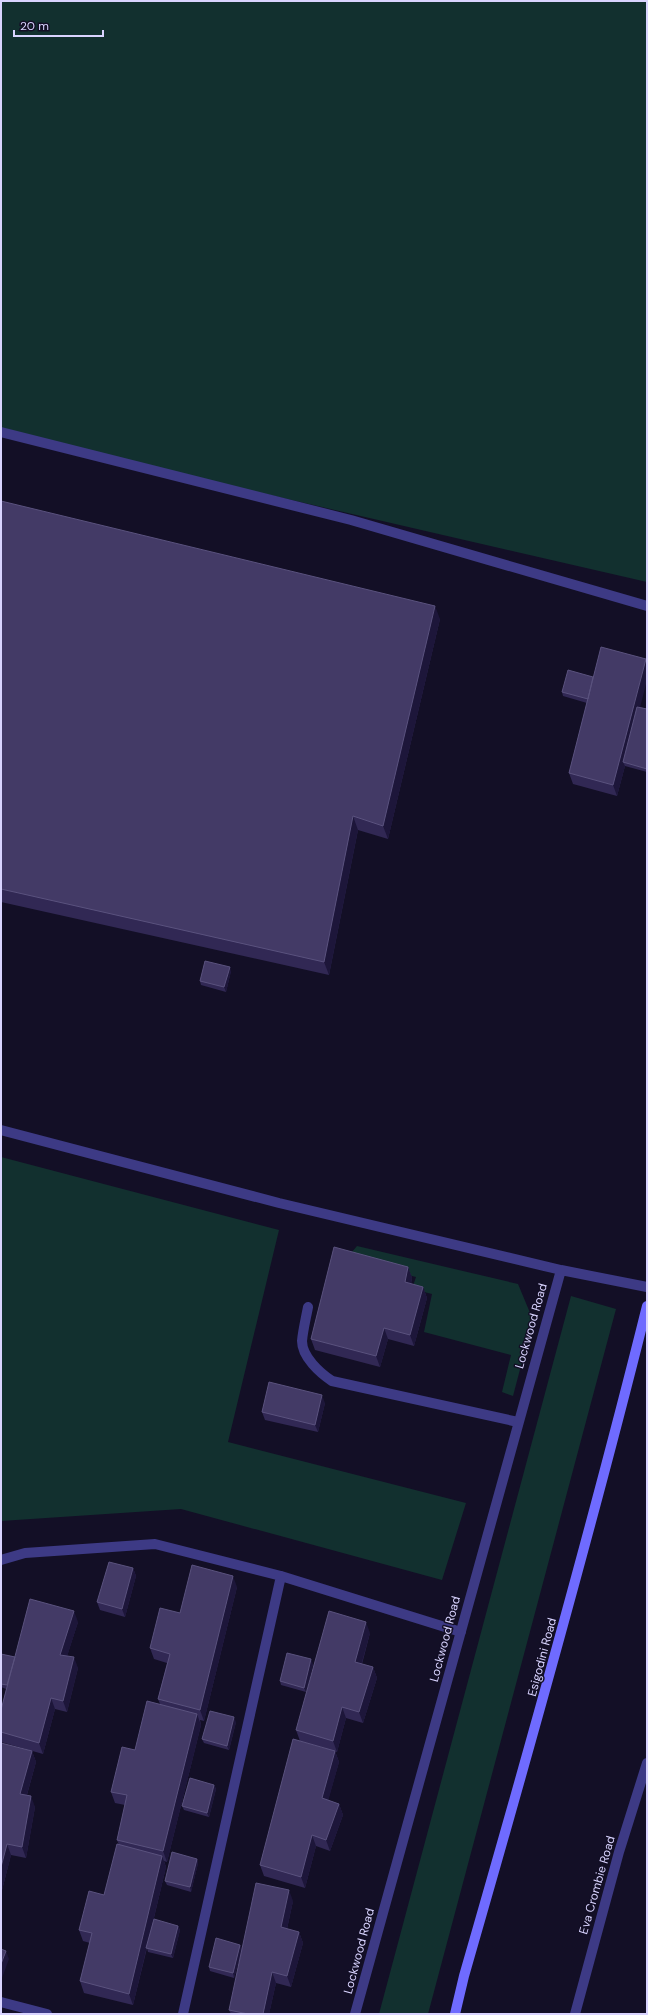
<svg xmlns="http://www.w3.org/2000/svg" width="648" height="2015" viewBox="0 0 648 2015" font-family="'DM Sans',sans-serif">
<rect width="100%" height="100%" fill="#130f26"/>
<path fill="#12302f" d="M1 1H647V582L1 433Z
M1 1157 279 1230 228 1442 466 1503 442 1580 181 1509 1 1521Z
M357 1246 518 1284 533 1320 513 1396 502 1392 511 1355 424 1332 432 1294 412 1289 416 1277 346 1259Z
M571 1296 616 1309 428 2014H379Z"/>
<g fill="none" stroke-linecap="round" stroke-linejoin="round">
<path stroke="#3d3a85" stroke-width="10" d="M308 1307C306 1318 303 1330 302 1341 302 1357 320 1373 332 1381L518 1422"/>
<path stroke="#3d3a85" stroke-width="10" d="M1 432 351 520 647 606
M1 1130 279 1203 561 1270 647 1287
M1 1560 25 1553 155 1544 281 1576 461 1632
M1 2002 47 2014
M183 2014 281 1576
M355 2014 561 1270
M575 2014 619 1852 647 1763"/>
<path stroke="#6f6bff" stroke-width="10" d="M455 2014 464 1976C528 1754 591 1531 647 1306"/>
</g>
<path fill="#312854" d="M1 501 440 619 388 839 358 830 329 975 1 902Z
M562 692 640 707 647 709V772L625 766 617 796 573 784 569 773 587 703 563 696Z
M231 971 226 992 201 985 200 981Z
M408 1267 412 1278 411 1284 423 1287 427 1298 414 1346 388 1339 380 1367 315 1350 311 1339Z
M325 1403 318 1432 265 1420 262 1412Z
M133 1568 136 1576 125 1617 100 1610 97 1602Z
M237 1587 204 1721 200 1720 201 1725 167 1862 164 1861 166 1867 153 1922 178 1926 180 1930 173 1958 148 1952 147 1948 133 2005 84 1993 80 1981 90 1943 83 1941 79 1930 104 1895 119 1845 117 1840 125 1805 115 1803 111 1792 135 1750 160 1704 158 1699 167 1663 154 1659 150 1648 180 1613Z
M78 1622 67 1656 78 1668 67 1712 55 1709 43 1754 1 1742V1710L6 1689 1 1687V1654L15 1657Z
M370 1633 362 1664 373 1667 377 1678 363 1723 346 1718 337 1752 335 1751 339 1762 328 1800 339 1804 343 1815 330 1851 316 1846 305 1888 264 1876 260 1865 325 1748 300 1741 296 1730Z
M313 1664 306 1692 281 1685 280 1681Z
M236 1722 229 1750 204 1743 202 1739Z
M1 1743 32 1751 36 1762 27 1795 35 1807 26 1858 11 1855 1 1894Z
M214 1785 216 1789 209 1817 184 1810 182 1806Z
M197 1859 198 1863 191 1892 167 1885 165 1881Z
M293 1901 287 1929 299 1932 303 1943 291 1987 276 1983 269 2014H231L229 2010Z
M240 1945 242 1949 234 1978 210 1971 209 1967Z"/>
<path fill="#1d163a" d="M435 606 440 619 388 839 383 826Z
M646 659 647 663V680L626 763 623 762 625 766 617 796 613 785Z
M353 816 358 830 329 975 324 962Z
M230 967 231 971 226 992 224 987Z
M408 1267 412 1278 409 1293 405 1282Z
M423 1287 427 1298 414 1346 410 1335Z
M384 1328 388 1339 380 1367 376 1356Z
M322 1395 325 1403 318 1432 315 1425Z
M133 1568 136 1576 125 1617 122 1609Z
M233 1576 237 1587 204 1721 200 1710Z
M74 1611 78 1622 64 1666 60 1655Z
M366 1622 370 1633 359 1673 355 1662Z
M74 1657 78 1668 67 1712 63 1701Z
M311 1659 313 1664 306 1692 304 1688Z
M373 1667 377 1678 363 1723 359 1712Z
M51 1698 55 1709 43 1754 39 1743Z
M342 1707 346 1718 337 1752 333 1741Z
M197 1714 201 1725 167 1862 163 1851Z
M234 1717 236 1722 229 1750 227 1746Z
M32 1751 36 1762 24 1805 20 1794Z
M335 1751 339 1762 326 1809 322 1798Z
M214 1785 216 1789 209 1817 207 1813Z
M31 1796 35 1807 26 1858 22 1847Z
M339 1804 343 1815 330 1851 326 1840Z
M312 1835 316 1846 305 1888 301 1877Z
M7 1844 11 1855 1 1894V1867Z
M162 1856 166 1867 133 2005 129 1994Z
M197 1859 198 1863 191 1892 190 1887Z
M289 1890 293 1901 285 1938 281 1927Z
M178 1926 180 1930 173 1958 171 1954Z
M299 1932 303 1943 291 1987 287 1976Z
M240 1945 242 1949 234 1978 233 1973Z
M6 1951 9 1959 2 1978 1 1976V1964Z
M272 1972 276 1983 269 2014H263Z"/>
<path fill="#433a66" stroke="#5a527e" d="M1 501 435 606 383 826 353 816 324 962 1 889Z
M601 647 646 659 613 785 569 773Z
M568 670 593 677 588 699 562 692Z
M637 707 647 709V769L623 762Z
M205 961 230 967 224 987 200 981Z
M334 1247 408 1267 405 1282 423 1287 410 1335 384 1328 376 1356 311 1339Z
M269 1382 322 1395 315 1425 262 1412Z
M109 1562 133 1568 122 1609 97 1602Z
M192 1565 233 1576 200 1710 158 1699 170 1654 150 1648 160 1608 180 1613Z
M30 1599 74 1611 60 1655 74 1657 63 1701 51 1698 39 1743 1 1732V1710Z
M329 1611 366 1622 355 1662 373 1667 359 1712 342 1707 333 1741 296 1730Z
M287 1653 311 1659 304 1688 280 1681Z
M1 1654 15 1657 7 1685 1 1684Z
M147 1701 197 1714 163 1851 117 1840 127 1795 111 1792 122 1747 135 1750Z
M210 1711 234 1717 227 1746 202 1739Z
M293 1739 335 1751 322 1798 339 1804 326 1840 312 1835 301 1877 260 1865Z
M1 1743 32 1751 20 1794 31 1796 22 1847 7 1844 1 1867Z
M190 1778 214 1785 207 1813 182 1806Z
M117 1844 162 1856 129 1994 80 1981 92 1933 79 1930 89 1891 104 1895Z
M172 1852 197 1859 190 1887 165 1881Z
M256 1883 289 1890 281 1927 299 1932 287 1976 272 1972 263 2014H248L229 2010Z
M154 1919 178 1926 171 1954 146 1948Z
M216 1938 240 1945 233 1973 209 1967Z
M1 1949 6 1951 1 1964Z"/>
<g text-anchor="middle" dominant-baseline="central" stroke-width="3" stroke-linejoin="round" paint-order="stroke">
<g font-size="12" fill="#d9d4ff" stroke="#130f26">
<text transform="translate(531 1326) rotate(-74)">Lockwood Road</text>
<text transform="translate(445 1639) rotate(-75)">Lockwood Road</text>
<text transform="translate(542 1657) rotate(-75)">Esigodini Road</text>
<text transform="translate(597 1885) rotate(-74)">Eva Crombie Road</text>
<text transform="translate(359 1951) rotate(-75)">Lockwood Road</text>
</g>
</g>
<rect width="648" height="2015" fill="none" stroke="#d9d4ff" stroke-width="4"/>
<path d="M14 30v6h89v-6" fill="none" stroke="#d9d4ff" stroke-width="2"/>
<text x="20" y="30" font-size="12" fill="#d9d4ff" stroke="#130f26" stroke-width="3" paint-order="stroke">20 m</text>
</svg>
